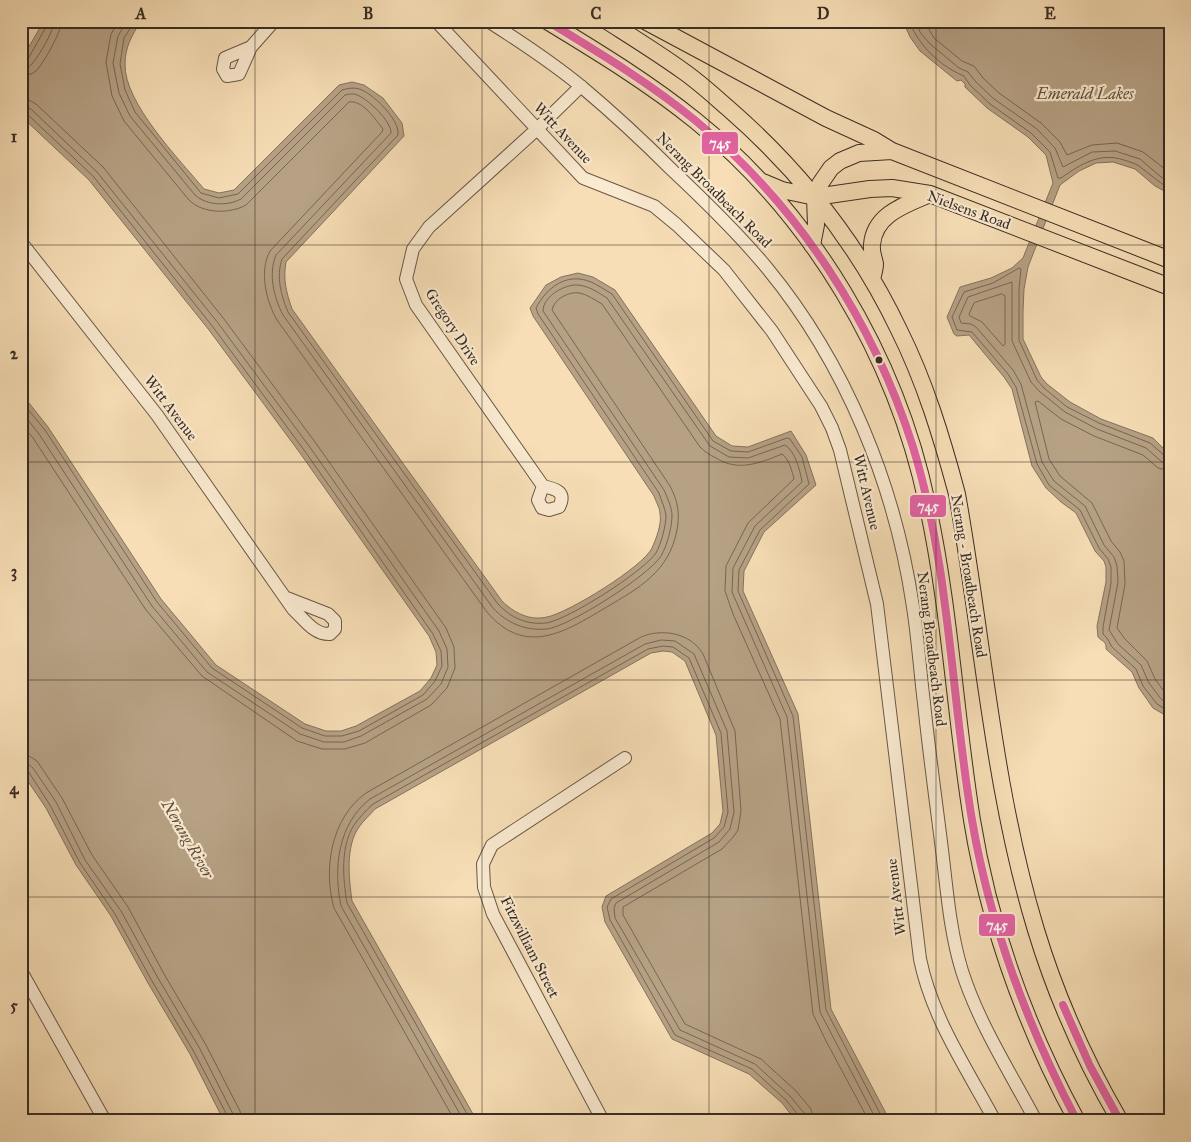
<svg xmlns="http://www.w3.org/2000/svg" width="1191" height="1142" viewBox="0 0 1191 1142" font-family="'IM FELL Great Primer',serif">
<rect width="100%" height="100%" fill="#f7deb6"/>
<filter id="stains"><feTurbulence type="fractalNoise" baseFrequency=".004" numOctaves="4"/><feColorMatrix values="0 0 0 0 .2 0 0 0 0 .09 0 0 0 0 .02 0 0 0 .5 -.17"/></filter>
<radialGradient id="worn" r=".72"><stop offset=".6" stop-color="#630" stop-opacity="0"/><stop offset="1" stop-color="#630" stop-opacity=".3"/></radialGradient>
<path fill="#b6a184" stroke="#84725d" d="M44 21H141C132 35 125 47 125 64 124 103 179 159 204 189L219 193 234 190 339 85 352 82 364 85 383 98 402 123 404 136 286 262C283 280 286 291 292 309L502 601C514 613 530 621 547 617 568 613 643 567 652 548 656 539 662 524 660 514 660 508 656 502 654 496L533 316 530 308 546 285 561 277 578 273 593 277 615 290 716 436 732 446 748 447 791 431 806 455 816 485 764 532 744 571 743 591 798 714 831 1009 890 1121H796L782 1103 749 1074 672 1039 605 922 602 907 606 896 712 833 720 824 723 811 716 735 685 661 672 652 663 651 651 653 375 809C370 815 363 821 359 827 345 847 349 879 352 901L477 1121H224L190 1054 148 983 111 916 76 865 46 808 21 771V393L48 427 161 599 216 665 305 724 326 731H341L356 726 420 691 431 678 437 665 436 652 429 636 300 453 209 330 89 180 21 116V60Z
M903 21H1170V194L1155 186 1135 169 1113 162 1096 163 1079 171 1060 185 1028 267 1024 289 1023 311V339L1041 377 1047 384 1070 402 1101 419 1153 438 1170 455V718L1153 708 1139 688 1132 672 1106 649C1107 641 1101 641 1098 637L1097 626 1106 582V567L1104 561 1095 551 1076 513 1061 502 1046 488 1032 466 1012 389 1004 377 969 335 957 336 954 334 947 317 960 287 991 278 1012 268 1023 258 1053 183 1046 155 1028 137 987 108 965 87V84L961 80 957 81 920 51 910 37Z"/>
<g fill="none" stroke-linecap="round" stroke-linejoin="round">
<path stroke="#776654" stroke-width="1" d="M119 21 111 34 106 62 112 96 124 121 189 200C203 214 230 214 246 205L349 102C363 100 375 119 383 129L382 132 270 251C259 271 266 301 277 320L487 612C525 657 565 632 605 608 639 588 669 572 677 530 680 514 678 501 670 486L552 310C554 299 569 291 580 293 588 295 595 300 602 304L700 447C705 452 710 455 716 458 738 472 760 463 782 454 789 459 792 471 794 479L748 523 726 566 725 591 733 614 780 719 813 1014 826 1041 869 1121
M127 21 118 36 113 63 119 93 130 116 195 195C207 206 228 206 241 199L345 95C350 94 353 93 357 95 368 99 392 122 391 133L276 255C268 274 274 298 283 315L493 608C507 623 525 631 547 629 570 626 648 576 661 556 667 546 672 527 672 515 672 508 667 497 664 490L543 311C543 296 565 284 578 285 589 286 599 293 607 298L710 446 729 457 748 458 785 445C795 451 800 470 802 482L755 526 733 568 732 592 787 717 820 1012 877 1121
M135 21 124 38 120 64 125 90 135 112 201 193 219 198 238 194 342 90C349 88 355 87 362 90 375 96 400 120 398 135L282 259C276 277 281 295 288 312L498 604C511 618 527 625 546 623 568 620 644 571 656 553 661 544 666 526 666 515 665 508 661 500 659 493L538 314 536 308C547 287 567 272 591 282 598 285 605 290 612 294L713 441 731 451 748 452 787 438 790 439 802 457 809 484 760 530 739 570 738 591 793 716 826 1010 884 1121
M909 21C919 46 940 66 964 76L970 85 990 104 1031 133 1050 152 1058 178H1061C1081 164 1100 152 1124 160 1129 162 1135 163 1139 166 1150 174 1158 182 1170 189
M916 21 920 32 929 43 959 68 968 72 976 82 994 99 1037 129 1055 148 1063 167 1092 152 1115 151 1140 159 1161 177 1170 182
M924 21 934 38 962 61 974 66 983 78 999 93 1041 123 1060 142 1067 155 1092 145 1117 143 1143 152 1170 173
M21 62 28 59 47 25 48 21
M21 68C26 68 29 67 32 64 39 56 54 31 54 21
M21 76C27 76 32 74 36 71 44 63 61 32 62 21
M21 99 29 100 36 104 103 167 224 319 315 442 446 628 454 647 455 668 447 688 431 705 365 743 345 749H322L297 741 202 676 146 610 33 438 21 423
M21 106 31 109 97 172 218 323 309 446 439 631 447 649 448 667 441 684 427 699 361 736 344 742H324L300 734 207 672 152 606 39 434 21 411
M21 113 27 114 93 176 213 327 304 450 433 634 441 651 442 666 435 681 423 695 359 731 342 736H325L302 728 212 668 157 602 45 430 21 401
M1002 294 1005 296V344L1003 346 982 322 970 316 969 314 974 303Z
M1170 458 1165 456 1150 443 1099 423 1067 407 1044 388 1037 380 1019 340V289L1021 269 1019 268 993 283 964 292 952 317 957 330 972 332 1008 374 1016 387 1037 464 1049 485 1080 510 1099 548 1108 559 1111 567V583L1103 627V634L1107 638 1112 647 1136 669 1143 686 1157 704 1170 712
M1170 464 1162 462 1146 448 1097 429 1065 412 1039 391 1031 382 1012 341V282L968 297 959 317 961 323 971 324 976 327 1013 370 1021 384 1042 462 1054 481 1085 506 1104 545 1114 557 1117 566 1118 582 1109 630 1118 644 1141 665 1149 683 1161 699 1170 705
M1170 471 1158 468 1143 455 1094 436 1061 419 1038 401 1035 402 1049 459 1060 476 1092 503 1111 541 1120 552 1124 561 1125 584 1117 628 1125 639 1147 661 1155 679 1166 694 1170 696
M21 755 29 756 37 761 62 798 92 855 128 907 164 974 206 1045 240 1111 242 1121
M21 762 28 764 33 768 56 802 85 860 121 911 158 978 200 1049 233 1114 235 1121
M21 769 28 771 50 805 80 863 115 914 152 981 194 1052 228 1117V1121
M455 1121 334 908C323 869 331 818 366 793L641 637C662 628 691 633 703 654L735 731 741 811 738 830 734 836 722 849 623 907V915L685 1024 761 1059 796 1091 811 1109 813 1121
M464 1121 341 906C333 868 338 824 370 799L645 644 661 640 675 641 694 654 727 731 734 812 730 829 719 842 616 903 614 908 615 918 680 1030 755 1064 790 1096 804 1113 806 1121
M471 1121 347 903C343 879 340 847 354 825 359 818 366 810 373 804L648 649 663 646 673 647 689 658 721 733 728 812 724 827 714 838 611 899 607 907 610 920 675 1035 752 1069 786 1100 799 1116 800 1121"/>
<defs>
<path id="minor" d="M436 21 583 178 654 206 677 225 724 270 772 331 821 406 832 428 840 450 877 604 920 959C932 1018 967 1069 995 1121
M488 21C521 42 553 63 583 88 614 114 644 142 673 171 706 202 738 233 767 268 846 364 895 485 913 607 918 639 920 671 924 703 929 752 936 801 942 850 947 891 950 932 962 971 979 1024 1010 1072 1036 1121
M251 47 225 58 223 69 227 76 239 74 251 47 274 21
M21 242 157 415 293 609C304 619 314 635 330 634L335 629V621L328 614 287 598
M543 486 416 305 406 279 413 249 429 227 537 129 581 86
M543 486C555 489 567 491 559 507L549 510 542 508 538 500Z
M21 971 105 1121
M603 1121 493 914 484 887 483 864 492 845 625 758"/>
<path id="major" d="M547 21C598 52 649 83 696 121 812 215 896 356 927 503 950 607 955 715 972 820 989 925 1026 1027 1077 1121
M607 21C632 37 658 53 683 71 699 82 714 96 729 109 800 171 859 246 899 330 925 382 942 438 957 494 983 639 993 789 1036 930 1056 996 1085 1061 1120 1121
M645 21 826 118 874 140 892 151 1170 260
M763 182 782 190 815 197 870 189 892 188 930 194 1170 287
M812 245 816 225 815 197 820 184 831 168 840 161 859 153 892 151
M872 279C873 275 875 269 875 264 874 258 871 252 872 245 874 214 907 204 930 194"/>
</defs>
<use href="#minor" stroke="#685848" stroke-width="14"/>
<use href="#major" stroke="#382c23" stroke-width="18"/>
<use href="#minor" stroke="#faead0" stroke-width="12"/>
<use href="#major" stroke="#f7deb6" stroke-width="16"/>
<defs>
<path id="bus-1" d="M547 21C598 52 650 83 696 121 798 206 873 320 913 447 950 568 951 696 972 820 990 926 1027 1025 1077 1121
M1063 1005 1090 1066 1120 1121"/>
</defs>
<use href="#bus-1" stroke="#faead0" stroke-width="11"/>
<use href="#bus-1" stroke="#e463a4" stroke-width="8"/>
</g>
<path fill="none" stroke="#382c23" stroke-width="1" stroke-opacity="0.55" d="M255 21V1121M482 21V1121M709 21V1121M936 21V1121M21 245H1170M21 462H1170M21 680H1170M21 897H1170"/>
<circle fill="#382c23" stroke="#faead0" stroke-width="2" cx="879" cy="360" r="4.5"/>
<g text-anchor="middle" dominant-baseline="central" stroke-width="4.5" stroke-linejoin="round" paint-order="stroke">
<g font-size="15" fill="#382c23" stroke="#faead0">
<text transform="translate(563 133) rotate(47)">Witt Avenue</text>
<text transform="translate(714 190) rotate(45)">Nerang Broadbeach Road</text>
<text transform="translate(969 210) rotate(20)">Nielsens Road</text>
<text transform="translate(453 327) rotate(57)">Gregory Drive</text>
<text transform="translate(171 408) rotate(53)">Witt Avenue</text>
<text transform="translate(867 492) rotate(77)">Witt Avenue</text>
<text transform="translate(969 576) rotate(81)">Nerang - Broadbeach Road</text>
<text transform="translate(932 649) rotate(83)">Nerang Broadbeach Road</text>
<text transform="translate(896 897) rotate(-97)">Witt Avenue</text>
<text transform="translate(530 947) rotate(63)">Fitzwilliam Street</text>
</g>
<g font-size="16" font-style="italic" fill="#5e4f40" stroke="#faead0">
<text x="1085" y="93">Emerald Lakes</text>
<text transform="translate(188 839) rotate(60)">Nerang River</text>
</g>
</g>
<g stroke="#faead0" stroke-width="2">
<rect x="701" y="131" width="38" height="24" rx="5" fill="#e463a4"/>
<rect x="909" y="494" width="38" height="24" rx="5" fill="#e463a4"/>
<rect x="978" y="913" width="38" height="24" rx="5" fill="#e463a4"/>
</g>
<g font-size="14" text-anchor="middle" font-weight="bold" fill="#fff">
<text x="720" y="148">745</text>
<text x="928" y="511">745</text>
<text x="997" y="930">745</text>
</g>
<rect width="1191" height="1142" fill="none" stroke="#f7deb6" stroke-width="55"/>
<rect x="28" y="28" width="1136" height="1086" fill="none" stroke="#382c23" stroke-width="2"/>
<g font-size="16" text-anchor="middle" font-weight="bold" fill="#382c23">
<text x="141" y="19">A</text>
<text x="368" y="19">B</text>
<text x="596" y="19">C</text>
<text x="823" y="19">D</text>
<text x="1050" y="19">E</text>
<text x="14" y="142">1</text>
<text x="14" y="359">2</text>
<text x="14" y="577">3</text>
<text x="14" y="794">4</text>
<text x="14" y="1011">5</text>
</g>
<rect width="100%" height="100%" filter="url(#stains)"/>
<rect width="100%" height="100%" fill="url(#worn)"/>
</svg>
